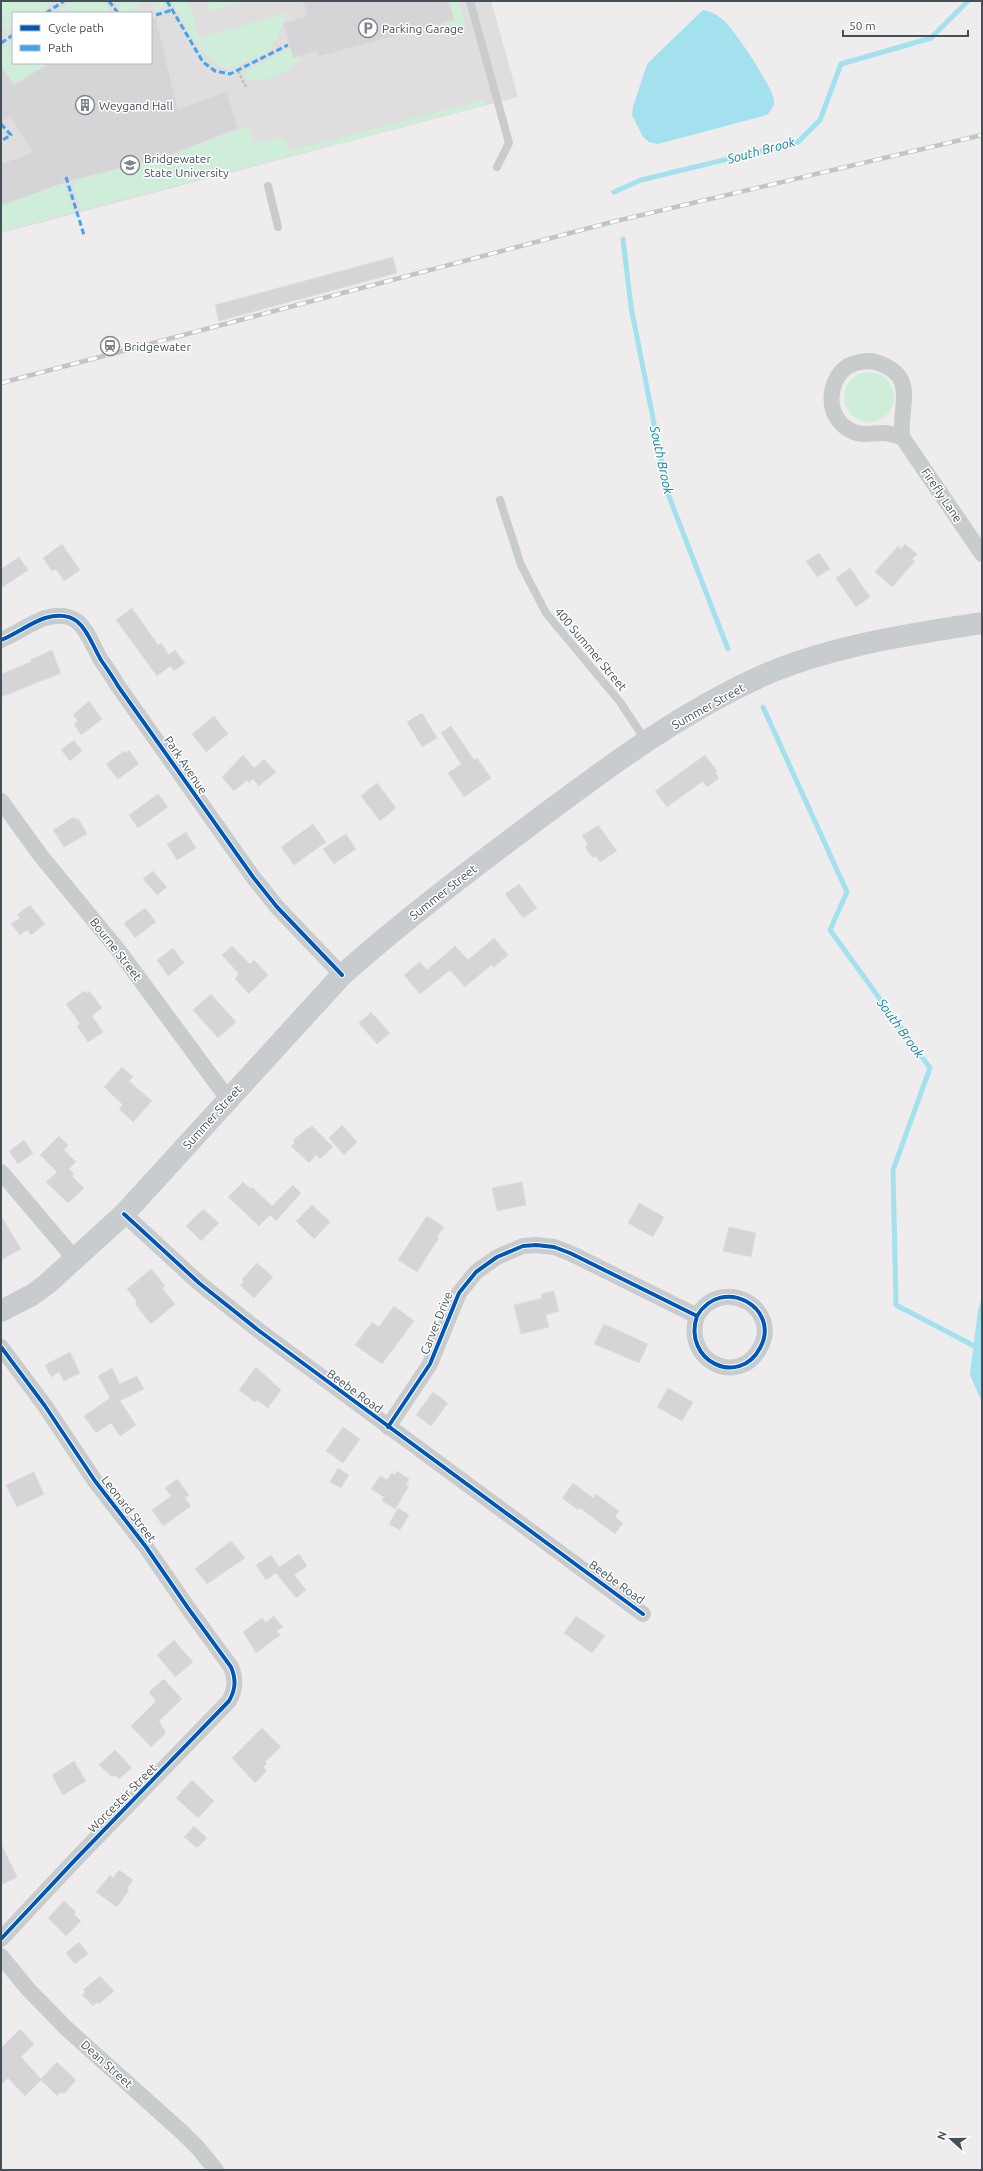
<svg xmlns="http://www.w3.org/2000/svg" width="983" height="2171" viewBox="0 0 983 2171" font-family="Ubuntu,sans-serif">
<rect width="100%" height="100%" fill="#eeecec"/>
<path fill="#dfddde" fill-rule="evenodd" d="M1 1H491L518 97 1 233ZM13 13H151V63H13Z"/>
<path fill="#cfeed9" d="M1 1H57L38 13H13V29L6 30 3 26Z
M74 1H103L112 13H55Z
M114 1H146L128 13H122Z
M152 1H162L166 6 155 12Z
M172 1H189L199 38 287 13 273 47 264 54 229 69C203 64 184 23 172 1Z
M207 1H245L209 11Z
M449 1H459L465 24 462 31 452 35 449 33 446 22 454 20Z
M13 39V63H49L14 85 1 66V46Z
M291 48 300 56 301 61 292 64V69C279 74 255 89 244 75L246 71Z
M484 100 486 103 485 105 81 210 72 181 166 156 248 126 255 143 280 137 286 141 289 151Z
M64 183 74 212 1 232V206Z
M844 397a25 25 0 1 1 50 0a25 25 0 1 1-50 0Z"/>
<path fill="#a2e1ed" d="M703 10C710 11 716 14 722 19 733 27 774 89 774 101 774 107 771 110 767 115L658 144 649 142 643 137 632 115 633 107 645 70 648 63Z
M982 1297V1402L970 1375 978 1310Z"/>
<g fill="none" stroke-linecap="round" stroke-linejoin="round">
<path stroke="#a2e1ed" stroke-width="5" d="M614 192 641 180 798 142 820 120 841 64 931 38 968 1
M623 239 631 307 668 494 728 649
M763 707 847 892 830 930 930 1068 893 1170 896 1305 982 1350"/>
</g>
<path fill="#d5d4d7" stroke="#dfdedf" d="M303 1H449L454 20 318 57 317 51 293 58 283 23 307 16Z
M151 18H156L178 109 227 91 238 128 167 156 66 182 1 206V164L33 152 10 117 1 122V66L14 85 49 63H151Z
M393 257 397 273 219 321 215 305Z
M62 544 80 570 64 581 56 569 52 571 43 558Z
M905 544 917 554 912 559 915 561 892 587 875 572 898 546 901 549Z
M819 553 830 569 817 577 806 561Z
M19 557 28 570 1 588V569Z
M850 568 870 597 856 607 836 578Z
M132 608 158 645 161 643 169 655 175 650 185 663 174 671 170 666 157 676 116 620Z
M52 650 61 673 1 697V674L31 662 30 660Z
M89 701 102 719 81 735 74 724 78 721 73 715Z
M422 713 437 738 422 747 407 722Z
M214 716 228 734 206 752 192 734Z
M451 726 474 760 477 758 491 778 464 797 448 773 461 764 441 733Z
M74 740 82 751 70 761 61 750Z
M129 750 139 764 118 779 106 764 124 751 126 753Z
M243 755 254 768 264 759 276 772 259 786 253 779 249 783 247 780 234 791 222 777Z
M705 755 717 771 715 772 719 778 707 787 703 781 667 807 655 791Z
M377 783 396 808 380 821 361 796Z
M158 794 168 807 138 828 129 815Z
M74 817 76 820 78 818 87 834 64 847 53 830Z
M313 824 326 842 294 865 281 847Z
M598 825 617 851 600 862 596 856 593 858 585 847 588 844 582 836Z
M186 832 196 848 177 860 167 844Z
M346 834 356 849 334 864 323 849Z
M153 871 167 887 157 895 143 879Z
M519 884 537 908 523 918 505 894Z
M30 905 45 924 31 935 27 930 20 935 11 924 20 918 17 915Z
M145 908 156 922 135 938 124 923Z
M494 938 508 955 494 967 491 965 465 987 450 970 420 994 404 975 420 962 427 970 455 946 468 960Z
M232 946 250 964 254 960 268 975 249 994 235 979 239 974 222 955Z
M173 948 184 963 168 976 157 960Z
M84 991 86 993 89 991 102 1008 92 1016 103 1032 88 1042 77 1026 80 1024 66 1004Z
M211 994 236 1022 218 1038 193 1010Z
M371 1012 390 1033 377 1044 359 1023Z
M122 1067 133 1077 129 1081 152 1101 133 1122 119 1109 123 1105 104 1087Z
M342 1125 357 1142 344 1155 329 1138Z
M312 1126 333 1147 320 1159 316 1155 309 1163 291 1146 295 1142 293 1140 308 1128 309 1129Z
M59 1136 68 1145 64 1150 76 1162 69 1169 74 1174 72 1176 84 1188 68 1203 46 1182 57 1172 40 1155Z
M24 1140 33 1153 18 1164 9 1151Z
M243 1182 251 1189 252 1187 272 1206 293 1185 301 1193 276 1221 270 1215 259 1226 228 1197Z
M522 1182 526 1205 497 1211 492 1188Z
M639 1203 664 1217 653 1237 628 1223Z
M312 1205 330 1222 314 1239 296 1221Z
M203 1209 219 1223 201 1241 186 1226Z
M1 1216 21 1249 1 1260Z
M427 1216 444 1227 437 1237 439 1238 417 1272 398 1260Z
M729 1227 756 1233 751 1257 723 1251Z
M257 1263 273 1277 254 1298 240 1285 244 1281 242 1279Z
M151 1269 165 1286 162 1288 175 1304 151 1324 135 1304 137 1302 127 1289Z
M554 1291 559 1311 546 1315 549 1327 521 1334 514 1305 542 1298 541 1294Z
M394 1306 414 1321 382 1364 355 1345 372 1322 379 1327Z
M604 1324 648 1344 639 1363 594 1344Z
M70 1352 80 1373 64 1381 59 1372 51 1377 45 1365Z
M256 1367 281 1390 268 1408 257 1400 255 1402 239 1390Z
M112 1368 120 1384 137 1376 144 1389 120 1401 136 1425 120 1436 111 1423 96 1433 84 1416 110 1398 98 1376Z
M668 1388 693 1402 682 1421 657 1407Z
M433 1392 448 1403 431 1426 416 1415Z
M343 1427 360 1439 343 1463 326 1451Z
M338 1468 349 1475 341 1488 330 1482Z
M397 1471 409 1479 406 1484 409 1486 395 1509 382 1501 384 1497 371 1489 380 1476 387 1480 392 1473 395 1475Z
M34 1472 44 1494 17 1507 6 1485Z
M177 1479 189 1495 185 1498 191 1506 163 1526 152 1510 171 1496 165 1488Z
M573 1483 593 1498 596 1494 619 1511 615 1517 623 1523 615 1534 580 1508 578 1510 562 1498Z
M398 1508 409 1515 400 1530 389 1524Z
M231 1541 245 1558 207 1584 195 1569Z
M299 1554 307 1566 294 1575 306 1590 296 1598 276 1573 266 1580 256 1565 271 1555 279 1567Z
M274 1616 283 1627 277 1631 280 1635 256 1653 243 1632 262 1618 266 1622Z
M576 1616 605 1636 592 1653 564 1633Z
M174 1640 193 1662 175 1677 157 1655Z
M164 1679 182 1699 159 1721 166 1733 151 1747 131 1726 156 1701 149 1692Z
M262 1728 281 1747 265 1762 267 1764 263 1767 267 1771 255 1783 232 1758Z
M115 1750 132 1768 119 1779 115 1775 112 1777 99 1765Z
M74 1761 86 1781 63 1795 52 1775Z
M192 1780 214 1801 198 1818 176 1798Z
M194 1826 207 1838 197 1848 184 1837Z
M1 1844 17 1877 1 1885Z
M119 1870 133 1880 127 1888 129 1890 117 1907 96 1892 110 1875 113 1878Z
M64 1901 76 1912 74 1914 81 1921 66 1936 48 1918Z
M79 1942 88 1954 75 1964 66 1953Z
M100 1976 114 1991 99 2004 97 2002 93 2006 82 1995 85 1992 83 1990Z
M20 2029 34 2044 21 2057 41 2079 57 2062 76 2080 64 2094 61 2092 57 2096 41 2080 25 2096 8 2078 1 2085V2048Z"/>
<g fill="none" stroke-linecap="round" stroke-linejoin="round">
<path stroke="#b5c2bd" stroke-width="2.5" stroke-dasharray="3 2" stroke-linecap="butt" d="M238 71 246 87"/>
<path stroke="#c8cccd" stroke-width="8" d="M470 1 509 143 497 167
M268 186 278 227
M500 500 521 565 546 613 620 702 646 741"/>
<path stroke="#c8cccd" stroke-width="16" d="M872 361C920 374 899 403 902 437 896 436 889 433 884 433 870 433 861 437 848 429 825 415 827 380 848 366 856 362 864 361 872 361Z
M902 437 982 554
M1 640C16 634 30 623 45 618 82 607 87 636 101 660 107 669 113 677 118 686L253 877 277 907 342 975
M1 801 41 856 119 951 228 1099
M1 1172 74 1258
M124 1214 199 1283 258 1330 643 1614
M1 1347 45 1406 95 1481 146 1547 188 1608 231 1667C236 1679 236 1689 229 1701L75 1860 1 1939
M388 1427 430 1364 459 1293 476 1272 497 1257 523 1246 536 1245 554 1247 570 1253 697 1316C682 1361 739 1388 760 1348 782 1308 722 1274 697 1316
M1 1956 28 1989 66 2028 183 2133 198 2148 216 2170"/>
<path stroke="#c9cccf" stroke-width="22" d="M1 1311 32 1295 47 1284 124 1214 342 975C402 922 465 874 529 826 605 769 683 710 771 672 837 645 912 634 982 623"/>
<defs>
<path id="rail" d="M1 383 612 222 982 135"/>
</defs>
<use href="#rail" stroke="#c2c4c7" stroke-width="4.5"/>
<use href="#rail" stroke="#fff" stroke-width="3" stroke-dasharray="9" stroke-linecap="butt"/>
<path stroke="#3fa5ed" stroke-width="3" stroke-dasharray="6 3" stroke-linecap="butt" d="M109 1 118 13
M167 1 203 62 215 71 230 74 288 45
M46 13 64 1
M156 15 172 10
M1 43 13 35
M1 124 11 135 1 141
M66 177 84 235"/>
<defs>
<path id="cycleway" d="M1 640C16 634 30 623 45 618 82 607 87 636 101 660 107 669 113 677 118 686L253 877 277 907 342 975
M124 1214 199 1283 258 1330 643 1614
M1 1347 45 1406 95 1481 146 1547 188 1608 231 1667C236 1679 236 1689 229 1701L75 1860 1 1939
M388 1427 430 1364 459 1293 476 1272 497 1257 523 1246 536 1245 554 1247 570 1253 697 1316C682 1361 739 1388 760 1348 782 1308 722 1274 697 1316"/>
</defs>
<use href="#cycleway" stroke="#fff" stroke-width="6"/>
<use href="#cycleway" stroke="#0057b8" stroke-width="4"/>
</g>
<defs>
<symbol id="parking-ring" viewBox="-11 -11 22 22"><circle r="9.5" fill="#fff" stroke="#7f878c" stroke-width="1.5"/><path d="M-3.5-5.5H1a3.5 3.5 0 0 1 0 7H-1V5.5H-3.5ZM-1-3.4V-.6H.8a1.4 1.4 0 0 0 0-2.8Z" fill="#7f878c"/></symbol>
<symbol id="building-ring" viewBox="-11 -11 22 22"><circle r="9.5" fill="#fff" stroke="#7f878c" stroke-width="1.5"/><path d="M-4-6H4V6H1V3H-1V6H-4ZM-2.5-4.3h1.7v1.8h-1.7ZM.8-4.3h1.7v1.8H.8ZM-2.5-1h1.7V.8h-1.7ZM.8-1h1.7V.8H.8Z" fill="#7f878c"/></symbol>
<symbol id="university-ring" viewBox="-11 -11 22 22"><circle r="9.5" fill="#fff" stroke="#7f878c" stroke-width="1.5"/><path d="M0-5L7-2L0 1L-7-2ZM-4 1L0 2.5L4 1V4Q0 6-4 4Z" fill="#7f878c"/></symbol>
<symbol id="station-ring" viewBox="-11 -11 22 22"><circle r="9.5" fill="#fff" stroke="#7f878c" stroke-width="1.5"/><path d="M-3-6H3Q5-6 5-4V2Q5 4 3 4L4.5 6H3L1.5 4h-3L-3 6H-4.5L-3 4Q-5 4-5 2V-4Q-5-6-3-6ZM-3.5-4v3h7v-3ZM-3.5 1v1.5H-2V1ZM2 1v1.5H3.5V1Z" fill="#7f878c"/></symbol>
</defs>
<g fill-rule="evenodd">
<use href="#parking-ring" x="357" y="17" width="22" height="22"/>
<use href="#building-ring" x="74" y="94" width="22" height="22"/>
<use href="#university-ring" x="119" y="154" width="22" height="22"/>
<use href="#station-ring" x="99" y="335" width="22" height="22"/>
</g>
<g text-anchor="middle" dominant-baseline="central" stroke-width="3" stroke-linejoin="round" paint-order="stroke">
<g font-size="12" fill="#435059" stroke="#fff" text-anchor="start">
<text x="382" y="28">Parking Garage</text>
<text x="99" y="105">Weygand Hall</text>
<text x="144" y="158">Bridgewater<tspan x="144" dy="14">State University</tspan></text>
<text x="124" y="346">Bridgewater</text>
</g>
<g font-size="12" fill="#435059" stroke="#fff">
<text transform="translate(942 495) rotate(56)">Firefly Lane</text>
<text transform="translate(591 649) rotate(50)">400 Summer Street</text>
<text transform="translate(708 706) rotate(-29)">Summer Street</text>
<text transform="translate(186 765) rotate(56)">Park Avenue</text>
<text transform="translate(443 892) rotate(-38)">Summer Street</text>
<text transform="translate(116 949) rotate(52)">Bourne Street</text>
<text transform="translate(212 1117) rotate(-48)">Summer Street</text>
<text transform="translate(436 1323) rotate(-68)">Carver Drive</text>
<text transform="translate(355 1391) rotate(36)">Beebe Road</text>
<text transform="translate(129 1509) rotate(52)">Leonard Street</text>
<text transform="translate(617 1582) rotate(36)">Beebe Road</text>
<text transform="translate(122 1798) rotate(-45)">Worcester Street</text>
<text transform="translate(107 2064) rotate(42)">Dean Street</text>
</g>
<g font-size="13" font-style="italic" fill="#098199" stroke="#fff">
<text transform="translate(761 150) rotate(-15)">South Brook</text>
<text transform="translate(662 460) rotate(78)">South Brook</text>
<text transform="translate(901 1028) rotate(54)">South Brook</text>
</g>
</g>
<rect width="983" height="2171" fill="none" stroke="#435059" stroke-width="4"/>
<rect x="12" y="12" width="140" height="52" fill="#ffffff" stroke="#b4b9bd"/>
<rect x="20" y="25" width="20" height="6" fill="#0057b8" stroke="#b4b9bd"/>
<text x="48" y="32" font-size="12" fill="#435059">Cycle path</text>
<rect x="20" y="45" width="20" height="6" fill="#3fa5ed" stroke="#b4b9bd"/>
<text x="48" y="52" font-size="12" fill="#435059">Path</text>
<g transform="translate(951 2139) rotate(291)" stroke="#ffffff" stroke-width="3" paint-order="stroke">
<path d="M0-3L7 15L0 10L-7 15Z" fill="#435059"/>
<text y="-6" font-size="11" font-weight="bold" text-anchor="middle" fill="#435059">N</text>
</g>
<path d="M843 30v6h125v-6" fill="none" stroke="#435059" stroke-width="2"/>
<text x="849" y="30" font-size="12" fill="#435059" stroke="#ffffff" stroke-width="3" paint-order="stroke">50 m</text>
</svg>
